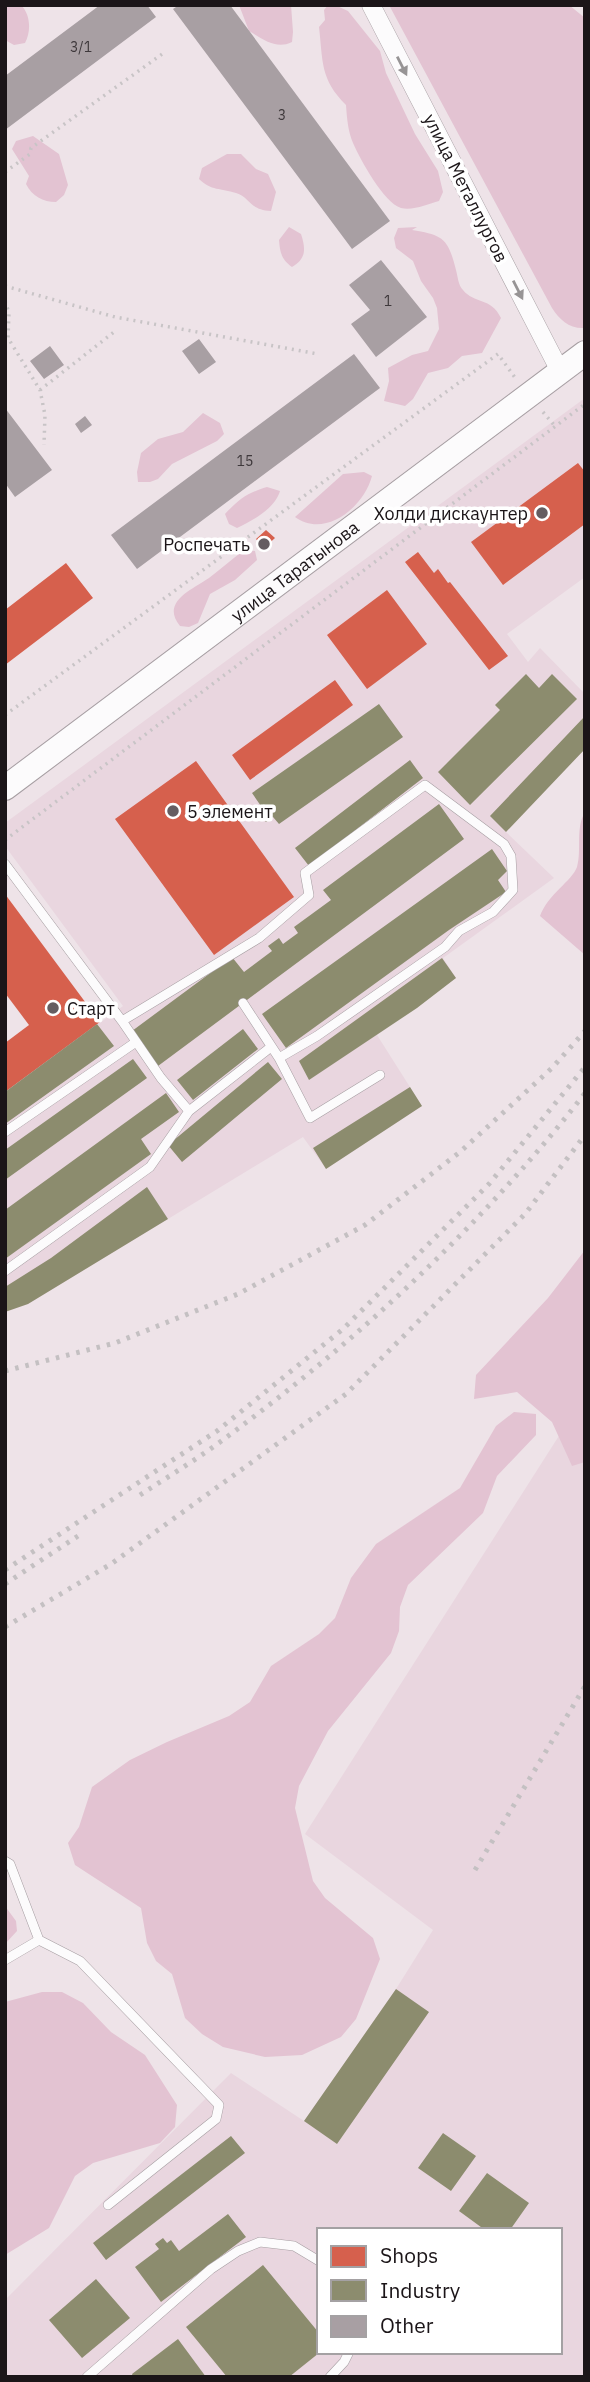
<svg xmlns="http://www.w3.org/2000/svg" width="590" height="2382" viewBox="0 0 590 2382" font-family="'IBM Plex Sans',sans-serif">
<rect width="100%" height="100%" fill="#eee3e8"/>
<path fill="#e9d6df" fill-rule="evenodd" d="M585 398V577L507 634 528 662 540 648 585 694V749L506 832 554 878 443 958 456 978 377 1035 422 1106 326 1169 303 1137 28 1304 5 1312V1092L123 1006 5 846V823Z
M585 1395V2377H5V2300L231 2073 304 2121 396 1989 433 1930 305 1834ZM319 2230H560V2352H319Z"/>
<path fill="#e3c3d2" d="M5 5H21C31 15 31 32 25 43L14 45 5 40Z
M239 5H291L293 32 292 42C276 50 263 39 249 31Z
M328 5H335L348 11 380 51 386 73 415 134 438 171 443 192 439 201C428 204 413 211 401 208 384 203 360 159 353 143 348 131 347 119 346 105 320 79 323 62 319 27L325 20 324 10Z
M389 5H569L585 18V328C569 329 560 320 552 308Z
M33 136 59 154 68 185 64 195 56 202C43 202 32 196 26 184L29 176 12 149 16 141Z
M227 154H241L256 169 268 174 276 192 271 211C249 210 250 197 236 193 221 188 211 191 199 179L202 168Z
M289 227 301 234C306 249 306 259 292 267 281 259 280 252 279 240Z
M417 227 412 230C443 235 448 238 456 270 458 277 458 285 463 290 474 304 491 297 501 318L482 353 462 356 448 368 428 373 413 399 405 406 384 401 389 381 388 368 412 355 428 351 439 329 437 308 433 298 421 281 413 261 396 248 394 238 398 228Z
M203 413 220 423 224 434 217 441 172 464 158 479 150 482H138L137 472 141 453 158 439 183 432Z
M364 472 372 476C364 507 325 539 295 517L343 474Z
M267 487 280 491C275 508 254 520 237 528L229 524 225 514C239 499 247 493 267 487Z
M244 550 255 551 257 560 235 580 210 594 198 623 189 627 180 626C160 602 193 589 209 578 221 569 232 559 244 550Z
M585 812V955L540 916C548 894 572 881 577 867 582 849 575 829 585 812Z
M585 1250V1462L572 1466 552 1422 517 1392 474 1399 476 1375 548 1298Z
M514 1412 536 1414V1435L497 1476 483 1513 408 1585 400 1607 399 1631 391 1653 328 1731 299 1786 295 1808 313 1881 325 1898 373 1938 380 1959 356 2019 341 2037 302 2055 265 2057 223 2047 202 2034 185 2018 172 1974 156 1961 147 1943 141 1908 75 1865 68 1843 79 1827 92 1787 130 1760 167 1742 229 1716 250 1702 271 1666 319 1634 335 1618 351 1578 376 1544 460 1488 496 1426Z
M5 1906 16 1921 17 1931 5 1944Z
M42 1992H62L83 2003 111 2032 145 2055 177 2105 175 2127 160 2143 93 2163 75 2176 49 2228 5 2255V2002Z"/>
<path fill="#d6604d" d="M578 463 585 472V524L503 585 471 542Z
M266 530 275 538 264 548 256 539Z
M418 552 434 573 438 569 448 583 450 582 508 656 489 670 405 562Z
M66 563 93 598 5 665V610Z
M387 590 427 644 367 689 327 635Z
M335 680 353 705 250 780 232 755Z
M196 761 294 897 214 955 115 819Z
M5 894 100 1022 5 1092V1043L29 1025 5 993Z"/>
<path fill="#8c8c6e" d="M526 674 539 688 552 674 577 699 470 805 438 772 500 710 495 705Z
M379 704 403 737 279 824 273 817 266 822 258 812 263 809 252 793Z
M585 716V749L506 832 490 816Z
M410 760 423 778 309 866 295 848Z
M439 804 464 839 158 1066 132 1031 232 957 244 972 272 951 268 946 279 938 283 944 298 933 294 927 331 900 323 890Z
M492 849 507 871 498 880 506 892 449 930 286 1048 262 1014Z
M442 958 456 978 417 1008 309 1080 299 1061Z
M97 1024 114 1046 5 1124V1092Z
M243 1029 258 1049 193 1100 177 1080Z
M133 1059 147 1078 5 1180V1150Z
M268 1062 282 1079 182 1162 168 1145Z
M410 1087 422 1106 326 1169 313 1148Z
M166 1093 179 1112 141 1139 151 1154 5 1259V1210Z
M147 1187 168 1219 28 1304 5 1312V1287L51 1258Z
M396 1989 429 2012 337 2144 304 2121Z
M443 2133 476 2156 451 2191 418 2168Z
M231 2136 245 2153 106 2260 93 2243Z
M487 2173 529 2203 510 2230H485L459 2211Z
M228 2214 246 2237 161 2302 135 2267 159 2249 155 2244 163 2238 167 2243 171 2240 179 2251Z
M263 2265 319 2333V2353L289 2377H227L186 2327Z
M96 2279 130 2318 82 2358 49 2320Z
M178 2339 206 2377H133L132 2374Z"/>
<path fill="#a89fa3" d="M100 5H147L156 17 5 130V76Z
M179 5H230L390 221 352 249 173 9Z
M381 260 427 317 376 357 351 324 370 310 349 285Z
M199 339 216 362 199 374 182 351Z
M50 346 64 365 44 379 30 361Z
M354 354 380 388 137 569 111 535Z
M5 408 52 470 15 497 5 483Z
M85 416 92 425 81 433 75 424Z"/>
<g fill="none" stroke-linecap="round" stroke-linejoin="round">
<defs>
<path id="lane" d="M5 864 122 1021 161 1078 189 1111
M243 1003 279 1058 310 1118 380 1075
M122 1021 259 938 309 895 305 873 425 785 504 844 511 856 513 890 493 912 459 931 445 947 317 1036 279 1058
M5 1132 136 1042
M5 1271 150 1167 189 1111 271 1047
M5 1861 10 1864 39 1940 5 1960
M39 1940 80 1961 219 2105 216 2119 108 2205
M87 2377 211 2269 238 2251 260 2242 294 2246 319 2261
M330 2377 344 2362 349 2352"/>
<path id="street" d="M371 5 560 371"/>
<g id="secondary">
<path id="s1" d="M5 788 585 353"/>
</g>
</defs>
<use href="#lane" stroke="#a69ea2" stroke-width="10"/>
<use href="#street" stroke="#a69ea2" stroke-width="19"/>
<use href="#secondary" stroke="#a69ea2" stroke-width="26"/>
<path stroke="#c8c4c6" stroke-width="3.5" stroke-dasharray="2 5" stroke-linecap="butt" d="M5 172 30 154 31 148 165 52
M5 286 115 317 318 354
M5 301 9 313 8 338 40 390 45 415 44 445
M40 390 114 332
M543 412 554 425
M5 715 498 354 516 379
M5 840 585 404"/>
<use href="#lane" stroke="#fcfbfc" stroke-width="9"/>
<use href="#street" stroke="#fcfbfc" stroke-width="18"/>
<use href="#secondary" stroke="#fcfbfc" stroke-width="24"/>
<path stroke="#c4c0c2" stroke-width="5" stroke-dasharray="3.5 7" stroke-linecap="butt" d="M5 1371 115 1343 238 1294 365 1225 460 1152 552 1068 585 1031
M140 1495C166 1478 194 1461 220 1442 355 1343 482 1226 585 1093
M5 1570 217 1431 343 1329 489 1184 585 1067
M5 1584 78 1536
M5 1627 111 1564 346 1394 525 1214 585 1135
M475 1870 585 1686"/>
</g>
<defs><path id="oneway-solid" d="M-6-.8H1V-3.2L6.5 0L1 3.2V.8H-6Z" transform="scale(1.75)"/></defs>
<g fill="#979495">
<use href="#oneway-solid" transform="translate(402 66) rotate(63)"/>
<use href="#oneway-solid" transform="translate(518 290) rotate(63)"/>
</g>
<g fill="#655d61" stroke="#fff" stroke-width="2.5">
<circle cx="542" cy="513" r="7"/>
<circle cx="264" cy="544" r="7"/>
<circle cx="173" cy="811" r="7"/>
<circle cx="53" cy="1008" r="7"/>
</g>
<g text-anchor="middle" dominant-baseline="central" stroke-width="7" stroke-linejoin="round" paint-order="stroke">
<g font-size="14" fill="#3e383b">
<text x="81" y="47">3/1</text>
<text x="282" y="115">3</text>
<text x="388" y="301">1</text>
<text x="245" y="461">15</text>
</g>
<g font-size="18" fill="#1b1518" stroke="#fff">
<text transform="translate(466 188) rotate(63)">улица Металлургов</text>
<text stroke="none"><textPath href="#s1" startOffset="362">улица Таратынова</textPath></text>
</g>
<g font-size="18" fill="#1b1518" stroke="#fff" text-anchor="end">
<text x="528" y="513">Холди дискаунтер</text>
<text x="250" y="544">Роспечать</text>
<text x="187" y="811" text-anchor="start">5 элемент</text>
<text x="67" y="1008" text-anchor="start">Старт</text>
</g>
</g>
<rect width="590" height="2382" fill="none" stroke="#1b1518" stroke-width="14"/>
<rect x="317" y="2228" width="245" height="126" fill="#ffffff" stroke="#a4a1a3" stroke-width="2"/>
<rect x="331" y="2246" width="35" height="21" fill="#d6604d" stroke="#a4a1a3" stroke-width="2"/>
<text x="380" y="2263" font-size="21" fill="#1b1518">Shops</text>
<rect x="331" y="2280" width="35" height="21" fill="#8c8c6e" stroke="#a4a1a3" stroke-width="2"/>
<text x="380" y="2298" font-size="21" fill="#1b1518">Industry</text>
<rect x="331" y="2316" width="35" height="21" fill="#a89fa3" stroke="#a4a1a3" stroke-width="2"/>
<text x="380" y="2333" font-size="21" fill="#1b1518">Other</text>
</svg>
